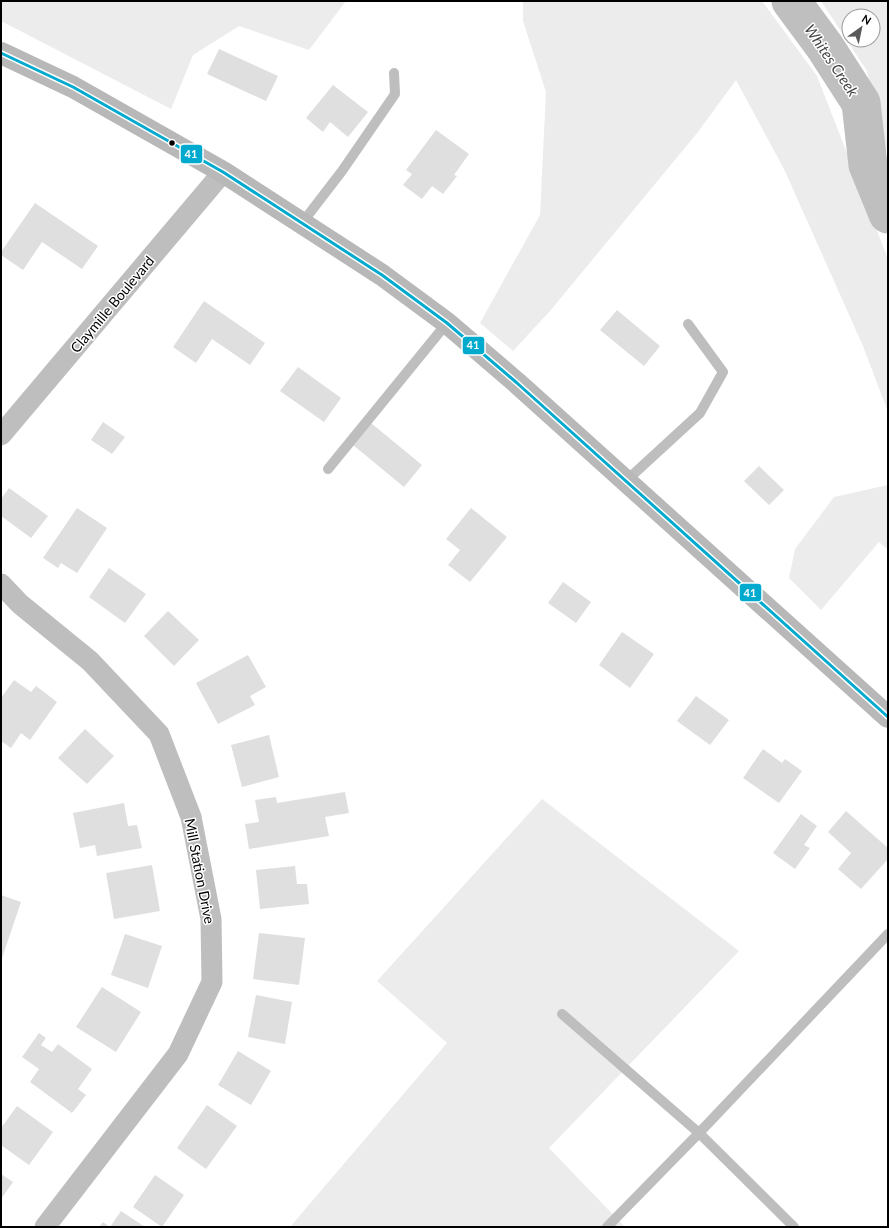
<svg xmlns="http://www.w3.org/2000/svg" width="889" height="1228" viewBox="0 0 889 1228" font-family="Lato,sans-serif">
<rect width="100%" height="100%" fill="#fff"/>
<path fill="#ececec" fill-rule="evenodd" d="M1 1H346L309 50 239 26 193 55 171 109 1 21Z
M523 1H762L817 76 888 259V412L863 346 784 169 736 80 698 132 550 311 513 351 480 323 540 215 546 92 523 21Z
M821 1H888V156L867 71ZM849 16H873V40H849Z
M888 485V550L879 542 821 610 789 578 795 549 834 497Z
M542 799 739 951 549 1148 625 1227H290L447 1043 377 981Z"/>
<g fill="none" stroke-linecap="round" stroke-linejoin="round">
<path stroke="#bfbfbf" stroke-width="39" d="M791 1 825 47 861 103 868 165 888 214"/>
</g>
<path fill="#dfdfdf" d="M219 49 278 76 266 101 207 74Z
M333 85 368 112 348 137 330 122 323 132 306 118Z
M436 130 469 154 454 175 457 176 443 194 432 186 422 199 403 185 412 174 406 170Z
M35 203 98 246 82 269 42 242 23 270 1 255V252Z
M204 301 265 343 250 365 212 339 196 363 173 347Z
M617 310 660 346 644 366 600 330Z
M298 367 341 398 324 422 280 391Z
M103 422 125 437 112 454 91 440Z
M371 423 422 465 404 487 353 445Z
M759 466 784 490 769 505 744 481Z
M9 488 48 516 31 538 1 516V499Z
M77 508 107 528 77 573 61 563 58 568 43 558Z
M471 508 507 537 470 582 448 565 460 550 446 539Z
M109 568 146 594 125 623 89 597Z
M563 582 591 602 576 623 548 603Z
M168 611 199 640 174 666 144 636Z
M622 632 654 654 630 688 599 665Z
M248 655 266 687 250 696 255 705 218 724 196 683Z
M14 680 31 692 36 686 57 702 30 740 21 733 11 748 1 741V698Z
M696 696 729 720 710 745 677 721Z
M85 729 114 756 87 784 58 758Z
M269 735 279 777 242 787 231 745Z
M763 749 782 763 785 759 802 771 779 803 743 778Z
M345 792 349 813 325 817 329 836 249 849 245 824 259 822 255 800 276 797 277 803Z
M124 803 128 826 137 825 142 848 97 856 95 845 80 848 73 813Z
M846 811 888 848V859L861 889 838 869 851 853 828 832Z
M801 814 817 826 804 845 810 848 795 869 773 853Z
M152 865 160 911 114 919 106 873Z
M295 866 297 884H307L309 904 260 909 256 870Z
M1 895 21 902 1 961Z
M259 933 305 938 299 985 253 979Z
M125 934 162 946 148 988 111 975Z
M102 987 141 1012 116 1052 76 1027Z
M256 995 292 1002 285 1044 248 1037Z
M39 1033 46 1038 41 1045 52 1052 58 1044 92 1069 78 1089 86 1095 72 1113 30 1082 39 1069 22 1057Z
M238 1051 271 1071 251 1105 218 1085Z
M207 1105 237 1126 206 1169 177 1148Z
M17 1106 53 1132 29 1165 1 1145V1128Z
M1 1174 13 1182 1 1199Z
M155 1175 184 1195 162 1227 133 1207Z
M121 1211 145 1227H99L103 1222 110 1227Z"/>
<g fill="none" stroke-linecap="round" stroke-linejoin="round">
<path stroke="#bebebe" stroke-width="10" d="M302 223 342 171 395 94 394 73
M328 469 447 323
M626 481 700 413 723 372 688 324
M562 1014 699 1133 607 1227
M794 1227 699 1133 888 934"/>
<path stroke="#bebebe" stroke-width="21" d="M1 435 223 172
M1 584 20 604 90 661 159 734 191 817 211 919 212 982 178 1054 45 1227"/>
<path stroke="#b8b8b8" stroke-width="22" d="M1 53 73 87 223 172 382 275 447 323 517 383 888 717"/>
<defs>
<path id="bus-1" d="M1 53 73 87 223 172 382 275 447 323 517 383 888 717"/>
</defs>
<use href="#bus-1" stroke="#fff" stroke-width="6"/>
<use href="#bus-1" stroke="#00a9ce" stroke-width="3"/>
</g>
<circle fill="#000" stroke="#fff" stroke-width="1.5" cx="172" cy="143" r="3.5"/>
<g text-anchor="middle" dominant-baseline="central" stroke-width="3" stroke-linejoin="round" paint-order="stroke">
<g font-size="14" fill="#000" stroke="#fff">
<text transform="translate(112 304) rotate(-50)">Claymille Boulevard</text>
<text transform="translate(200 871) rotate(79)">Mill Station Drive</text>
</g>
<g font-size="15" font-style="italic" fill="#444" stroke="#fff">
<text transform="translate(832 60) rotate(56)">Whites Creek</text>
</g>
</g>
<g stroke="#fff" stroke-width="1.5">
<rect x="180" y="144" width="23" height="20" rx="4" fill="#00a9ce"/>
<rect x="462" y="336" width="23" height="19" rx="4" fill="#00a9ce"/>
<rect x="739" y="583" width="23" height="19" rx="4" fill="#00a9ce"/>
</g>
<g font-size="11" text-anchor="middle" font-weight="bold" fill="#fff">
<text x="191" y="158">41</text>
<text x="473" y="349">41</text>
<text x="750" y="597">41</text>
</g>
<rect width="889" height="1228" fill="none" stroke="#000000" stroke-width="4"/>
<g transform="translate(861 28) rotate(33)"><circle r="19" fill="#ffffff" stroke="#999999"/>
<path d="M0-3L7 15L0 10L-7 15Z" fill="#595959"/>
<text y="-6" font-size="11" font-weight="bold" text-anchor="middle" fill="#000000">N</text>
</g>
</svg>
